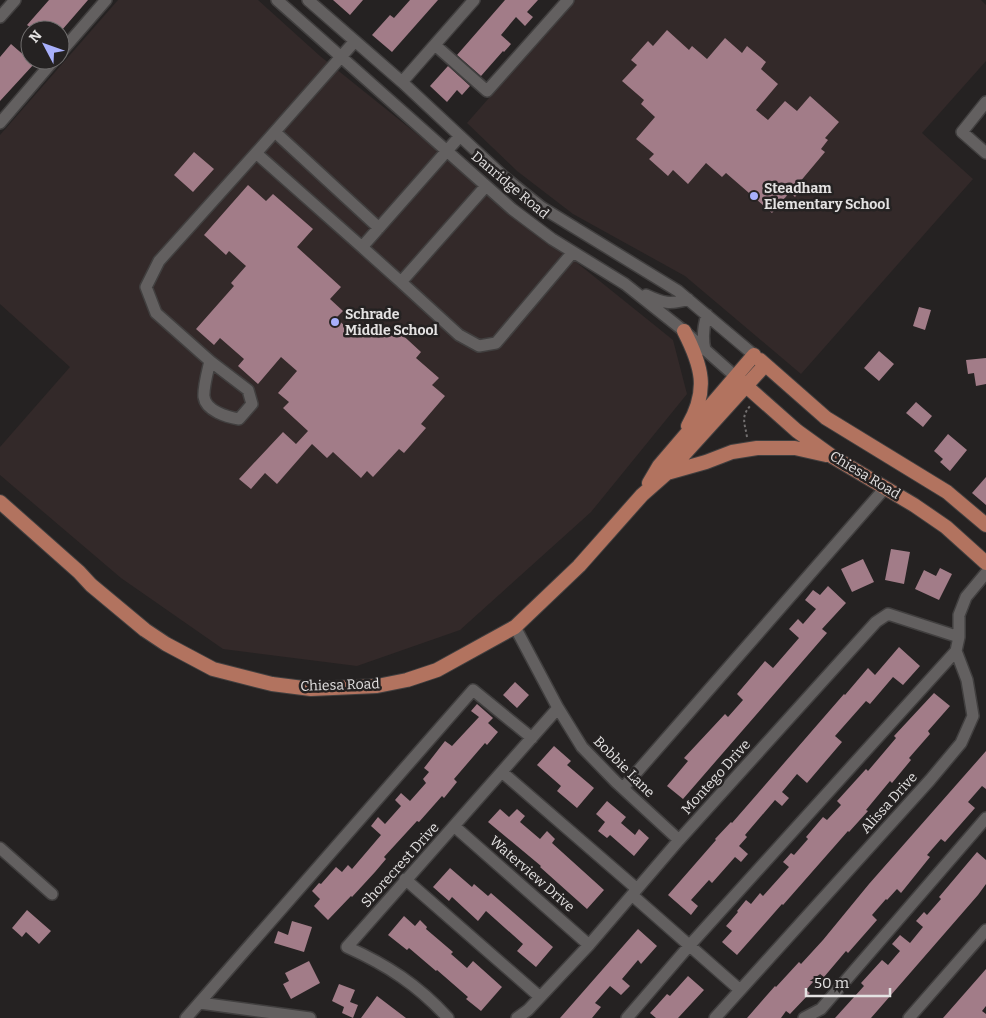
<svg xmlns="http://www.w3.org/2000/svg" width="986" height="1018" viewBox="0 0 986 1018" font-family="Bitter,serif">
<rect width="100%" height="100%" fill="#252222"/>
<path fill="#332929" d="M118 0H258L320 56 673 340 687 394 591 512 460 630 357 666 223 649 121 578 0 475V447L70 367 0 304V135Z
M575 0H981L986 5V61L922 133 973 179 801 374 685 276 573 214 517 171 467 123Z"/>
<path fill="#a27c88" d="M49 0H88L62 30H34L27 25Z
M333 0H363L350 15Z
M410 0H438L392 52 372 35 390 15 394 18Z
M505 0H538L527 12 533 17 525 26 516 17 501 35 511 44 504 52 503 51 481 76 457 55Z
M667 30 689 50 692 46 707 59 725 38 742 53 747 46 766 62 761 69 778 84 756 110 768 120 785 101 797 111 810 96 839 122 825 138 828 140 821 149 825 152 799 183 803 187 795 197 790 192 772 213 726 173 722 177 706 163 688 184 673 170 668 176 649 159 654 154 636 139 655 117 641 104 644 100 622 81 637 65 631 60 648 41 653 46Z
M11 44 34 64 0 101V57Z
M448 66 470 86 462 95 457 90 447 102 430 86Z
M194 152 214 169 193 192 174 175Z
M248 185 266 201 273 194 313 229 297 247 341 287 330 299 343 311 336 318 354 334 362 325 371 333 379 324 391 335 396 329 421 352 416 358 439 378 432 385 445 396 421 424 426 428 404 453 399 449 373 477 367 471 361 478 333 452 327 458 312 444 277 484 265 473 251 489 239 479 283 432 296 444 308 431 283 408 289 402 278 393 297 371 281 357 258 384 238 366 244 359 220 338 214 345 196 329 234 286 231 283 246 266 229 251 226 255 204 235Z
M919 307 931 310 925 330 913 326Z
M879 351 894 364 879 381 864 368Z
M986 358V384L976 386 974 373 968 374 966 360Z
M916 402 932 416 923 427 906 413Z
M948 434 967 450 950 471 940 462 943 459 934 451Z
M986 477V505L972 493Z
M891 549 910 552 904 584 885 580Z
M863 559 874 582 852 592 841 569Z
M940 568 952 574 939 600 915 589 924 570 936 576Z
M828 586 846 603 822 629 827 633 683 799 667 786 688 761 684 758 725 714 728 717 743 700 737 694 765 661 773 668 799 638 789 629 798 619 803 624 816 609 805 600 813 590 820 595Z
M899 647 920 666 903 685 893 677 870 704 866 701 835 736 842 742 807 783 797 774 782 792 789 798 782 806 775 800 745 835 747 837 739 846 748 854 741 862 735 857 712 883 709 880 691 900 698 906 691 915 668 895 716 840 715 839 731 822 732 823 844 694 845 695 868 668 875 675Z
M515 682 529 695 517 708 503 695Z
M934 693 950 706 928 731 930 734 909 758 911 760 892 783 890 781 866 810 868 811 849 832 848 831 783 905 782 904 737 955 722 942 732 931 726 926 738 912 737 911 746 900 751 904 760 893 763 896 789 867 783 862 791 853 794 855 808 839 806 837 823 817 827 820 841 805 837 801 866 769 868 771 896 738 894 736Z
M477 704 493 718 488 723 498 732 487 745 485 743 454 779 457 782 444 798 442 796 419 822 417 821 384 857 386 859 375 872 352 897 351 896 328 920 314 906 320 899 312 891 319 883 321 884 336 867 342 872 348 865 352 869 381 835 371 826 378 817 385 824 401 806 395 800 401 793 410 801 426 783 423 779 429 772 424 768 445 741 452 746 479 717 471 711Z
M554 746 571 761 567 765 594 788 577 808 557 791 561 786 537 765Z
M986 751V789L982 786 968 802 975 808 945 842 941 839 927 855 930 857 901 893 897 889 887 900 886 899 872 915 877 920 848 953 846 951 824 977 820 974 806 990 810 993 790 1014 786 1011 781 1018H747L775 986 776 987 799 962 801 964 823 940 869 884Z
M607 801 626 817 621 823 635 835 639 829 649 838 634 856 610 835 607 838 598 831 605 822 596 814Z
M500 809 509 817 517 809 525 816 520 822 540 839 547 831 555 839 552 843 604 890 587 909 540 867 541 866 488 822Z
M977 852 986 860V884L978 895 871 1018H835L864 986 861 983 882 960 888 965 900 951 892 944 900 935 910 943 923 927 916 921 924 912 927 915 941 899 939 897Z
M450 868 472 887 474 884 488 896 491 893 553 947 536 967 517 951 523 944 486 911 478 921 452 897 449 901 433 887Z
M27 910 51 931 39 944 26 932 22 937 12 928Z
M404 916 415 926 420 920 427 927 426 929 453 952 451 954 467 968 473 961 502 987 481 1011 466 999 468 997 437 970 436 971 409 948 407 950 388 935Z
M292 921 312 927 304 952 274 943 278 931 288 935Z
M638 929 657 946 641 964 638 960 622 979 630 986 621 995 610 986 595 1003 601 1007 592 1018H560Z
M309 961 320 983 291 999 283 984 289 981 285 973Z
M986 969V1006L982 1011 986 1014V1018H943Z
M688 976 704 990 678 1018H656L650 1013 667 994 670 996Z
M339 984 355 990 350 1002 358 1005 353 1018 342 1013 344 1007 332 1001Z
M377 996 406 1018H361Z"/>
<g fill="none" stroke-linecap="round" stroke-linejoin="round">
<defs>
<path id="minor" d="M277 0 512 209 552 239 625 284 684 331 736 377
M308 0 402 82 504 177 541 207 678 291 760 360
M0 17 15 0
M355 41 256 153 362 247
M435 45 487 91 568 0
M60 53 106 0
M402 82 474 0
M986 102 962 132 986 153
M0 123 54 60
M275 132 379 228
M460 136 362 247 401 282 486 186
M401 282 459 335 479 346 496 343 573 252
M646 295C663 303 670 305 688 299
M705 350C702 337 703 327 707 315
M210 361C208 370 203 388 204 397 206 411 227 417 239 419L252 404 248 390 210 361 156 313 146 287 159 261 256 153
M515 627 558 708 582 747 616 782 679 840
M502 772 637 889
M623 788 885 488
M454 826 589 945
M0 848 52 894
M405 879 540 997
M632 895 740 990
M200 1003 310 1018
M186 1018 473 690 532 738
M448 1018C418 985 387 965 347 947L558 708
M517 1018 528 1010 589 945 679 840 876 622 888 614 959 637
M627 1018 689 946 956 651
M715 1018 930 780 961 743 973 716 967 680 956 651 959 637V615L966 597 986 573
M804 1018 821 1009 986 818
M909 1018 986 930"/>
<path id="major" d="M684 331C702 366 709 390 688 426
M760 360 826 418 947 492 986 525
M736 377 797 431 833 457 914 505 946 527 986 563
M667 473 706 462 732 452 757 448H795L826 455
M649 483 659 466 754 355
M0 502 79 572 91 585 145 630 166 644 213 669 272 684 311 689 377 686 407 680 437 670 515 627 579 566 642 495 667 473 765 365"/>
</defs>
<use href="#minor" stroke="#413f3f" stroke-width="14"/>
<use href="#major" stroke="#413f3f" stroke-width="16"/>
<path stroke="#726f6f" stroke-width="2" stroke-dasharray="2.5 2.5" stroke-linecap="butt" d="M747 437C745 423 740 417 751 405"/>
<use href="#minor" stroke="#636060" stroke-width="11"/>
<use href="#major" stroke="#b2735f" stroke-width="14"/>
</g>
<g fill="#a8b0fc" stroke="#252222" stroke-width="2">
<circle cx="754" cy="196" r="5"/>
<circle cx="335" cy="322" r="5"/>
</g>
<g text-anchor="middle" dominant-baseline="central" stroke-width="5" stroke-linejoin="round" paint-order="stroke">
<g font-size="14" fill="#e4e2e2" stroke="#252222">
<text transform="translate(510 185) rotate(40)">Danridge Road</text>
<text transform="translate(865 475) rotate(31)">Chiesa Road</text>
<text transform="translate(340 685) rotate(-2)">Chiesa Road</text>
<text transform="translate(624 767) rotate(45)">Bobbie Lane</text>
<text transform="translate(716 777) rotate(-48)">Montego Drive</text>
<text transform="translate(889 803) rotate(-48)">Alissa Drive</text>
<text transform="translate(400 865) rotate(-48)">Shorecrest Drive</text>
<text transform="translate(532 874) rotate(41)">Waterview Drive</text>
</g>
<g font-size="14" font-weight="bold" fill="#e4e2e2" stroke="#252222" text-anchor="start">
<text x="764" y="188">Steadham<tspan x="764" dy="16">Elementary School</tspan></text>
<text x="345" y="314">Schrade<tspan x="345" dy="16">Middle School</tspan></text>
</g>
</g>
<g transform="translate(45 45) rotate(311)"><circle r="24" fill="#252222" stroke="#716f6f"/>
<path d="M0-4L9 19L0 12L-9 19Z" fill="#a8b0fc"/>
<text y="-8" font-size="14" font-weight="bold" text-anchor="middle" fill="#e4e2e2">N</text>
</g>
<path d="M806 988v8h84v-8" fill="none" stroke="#e4e2e2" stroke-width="2.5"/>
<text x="814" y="988" font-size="15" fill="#e4e2e2" stroke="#252222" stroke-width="4" paint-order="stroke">50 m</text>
</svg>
